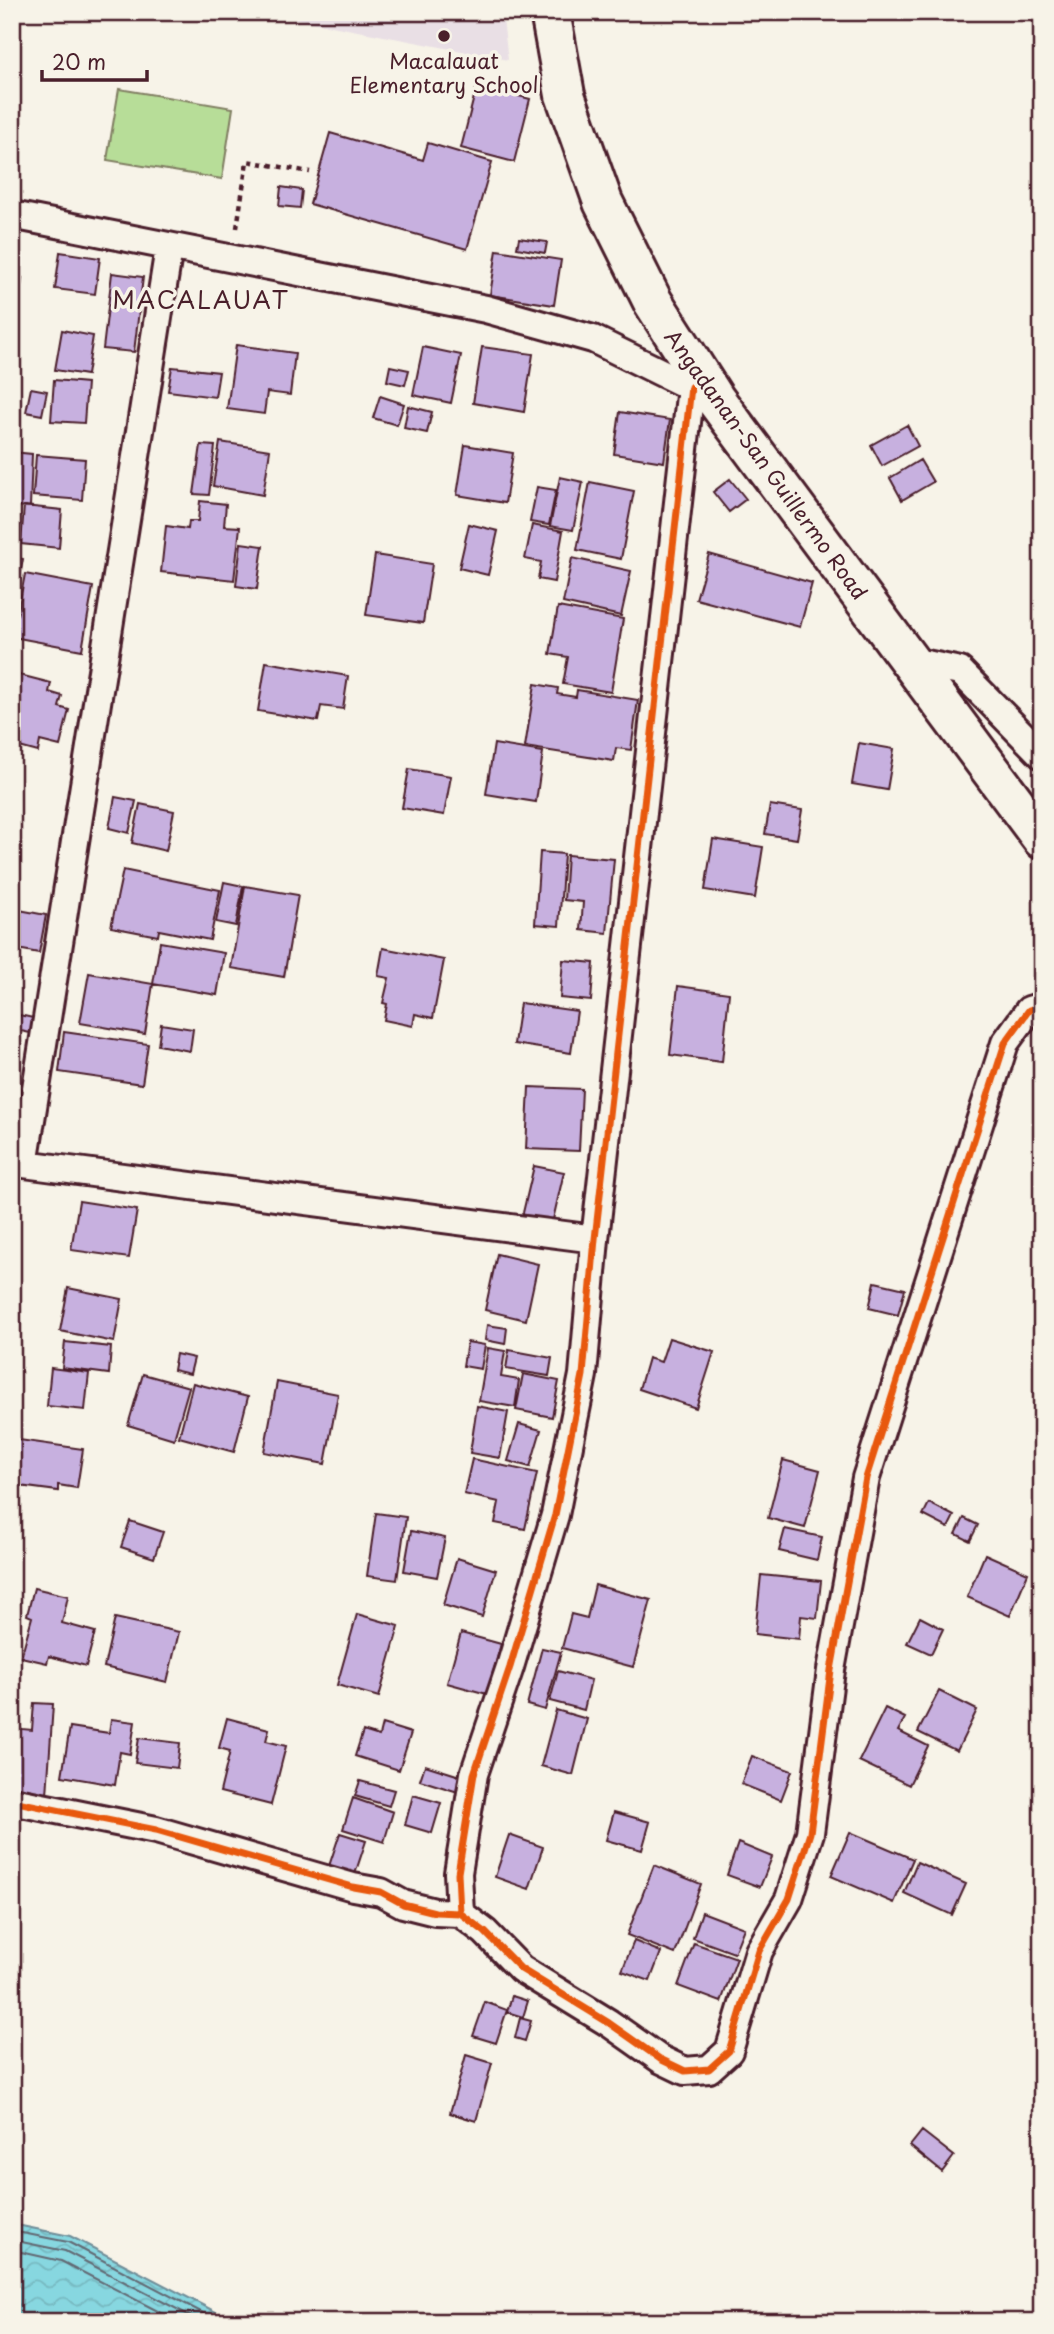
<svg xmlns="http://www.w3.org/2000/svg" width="1054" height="2334" viewBox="0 0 1054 2334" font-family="'Playpen Sans',sans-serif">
<defs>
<pattern id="water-waves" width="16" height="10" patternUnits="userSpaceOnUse" patternTransform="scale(1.75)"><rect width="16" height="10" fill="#87d7e0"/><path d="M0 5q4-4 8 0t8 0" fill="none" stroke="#76b8c0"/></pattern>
</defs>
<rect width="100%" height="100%" fill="#f7f3e8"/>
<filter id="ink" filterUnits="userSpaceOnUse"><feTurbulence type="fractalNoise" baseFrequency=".0143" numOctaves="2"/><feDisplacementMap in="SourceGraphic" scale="14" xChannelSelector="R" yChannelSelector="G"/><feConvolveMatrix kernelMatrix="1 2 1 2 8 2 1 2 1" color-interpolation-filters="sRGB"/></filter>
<g filter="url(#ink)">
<path fill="#e9dfe5" d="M259 12H502L508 60Z"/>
<path fill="#b7dd98" stroke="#807e62" stroke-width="2" d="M119 89 233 108 222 179 107 160Z"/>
<path fill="url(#water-waves)" stroke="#6f8d98" stroke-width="2" d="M12 2224 70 2236 235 2322H12Z"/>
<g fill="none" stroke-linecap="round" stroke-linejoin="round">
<path stroke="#626973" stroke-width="2" d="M12 2231 68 2242 220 2322
M12 2240 65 2251 202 2322
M12 2250 61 2261 179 2322"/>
</g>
<path fill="#c7b0df" stroke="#4a1f2b" stroke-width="2" d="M477 85 530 99 514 162 461 148Z
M330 133 423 160 428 143 492 162 467 249 310 204Z
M281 187 302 190 300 208 279 206Z
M519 238 547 242 545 253 517 248Z
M497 250 561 260 554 305 490 295Z
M60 252 100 258 95 294 55 289Z
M112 273 143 277 134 352 103 349Z
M12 277 22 278 16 328 12 327Z
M62 330 93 336 87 375 55 370Z
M236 345 295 353 290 395 267 392 264 414 227 409Z
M423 347 461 355 451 403 413 395Z
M482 347 533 354 524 412 473 403Z
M390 366 409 370 405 385 387 381Z
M172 367 219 372 215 397 168 391Z
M54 380 87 383 84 423 51 421Z
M31 388 47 391 42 415 26 412Z
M380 396 404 404 397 425 373 418Z
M408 406 432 412 427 433 404 428Z
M620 412 670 420 664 462 614 454Z
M907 425 918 446 882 466 871 445Z
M220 442 270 450 263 495 213 486Z
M201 445 215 446 209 495 194 494Z
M465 445 513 453 505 503 457 495Z
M12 452 32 454 30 507 12 506Z
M36 455 85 459 82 500 33 496Z
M920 460 933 482 902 500 890 478Z
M560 477 583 482 573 530 550 526Z
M730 479 746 499 729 512 713 492Z
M590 482 634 491 621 559 577 550Z
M537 487 556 490 549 525 530 522Z
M200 501 226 504 224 526 240 527 234 580 161 572 166 526 188 529 189 521H198Z
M24 506 62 510 59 548 21 544Z
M12 512 19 513 17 540 12 539Z
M469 524 498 531 488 575 459 568Z
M532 525 563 531 554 582 538 579 541 562 525 559Z
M241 543 263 546 257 589 236 586Z
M709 554 812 583 800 627 696 599Z
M375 555 432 564 423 623 366 615Z
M12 557 23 559 13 613H12Z
M572 558 631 571 621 616 563 603Z
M25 574 93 587 82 650 13 637Z
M558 607 623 619 611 692 563 684 568 657 550 654Z
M266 662 348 676 343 709 321 706 318 721 258 711Z
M12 673 51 683 49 692 62 696 59 707 69 710 60 746 40 741 38 752 12 745Z
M535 684 558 688 557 694 576 697 577 690 638 700 631 750 616 748 614 761 525 747Z
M859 743 894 749 887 790 852 784Z
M494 744 543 752 536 802 486 794Z
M409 769 451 776 444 815 402 808Z
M115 797 136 801 129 833 109 828Z
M140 804 174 811 166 851 132 843Z
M770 805 802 810 797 839 765 834Z
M713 839 763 847 755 898 705 890Z
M540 852 564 854 559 926 535 924Z
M567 855 614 859 607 933 581 930 583 902 564 900Z
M123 870 220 890 210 940 159 930 158 936 111 927Z
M224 882 243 886 236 926 216 922Z
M245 886 298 895 284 977 231 968Z
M14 909 46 915 39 953 12 948Z
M160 942 224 953 217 995 153 984Z
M383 948 444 960 433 1018 415 1014 413 1026 384 1020 387 1004 383 1003 389 978 378 976Z
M563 960 594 963 591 1001 560 998Z
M89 973 153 984 145 1034 80 1023Z
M678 986 729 993 722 1062 670 1055Z
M520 1003 577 1011 571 1053 514 1044Z
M19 1015 38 1019 35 1034 16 1030Z
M161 1024 193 1029 190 1051 158 1045Z
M64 1032 148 1044 142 1084 59 1072Z
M529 1087 582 1089 579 1151 526 1149Z
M534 1166 564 1172 552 1224 522 1217Z
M79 1201 137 1210 129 1258 71 1250Z
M497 1254 538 1264 526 1320 485 1310Z
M875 1282 905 1289 898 1315 869 1308Z
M68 1288 122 1299 114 1342 60 1331Z
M487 1325 507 1328 505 1344 485 1340Z
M669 1338 714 1352 696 1408 639 1389 648 1358 661 1362Z
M65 1342 111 1347 109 1374 62 1368Z
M467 1342 485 1345 481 1369 463 1366Z
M488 1348 505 1351 501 1377 519 1380 515 1407 479 1401Z
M509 1350 552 1358 549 1376 506 1369Z
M176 1354 194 1358 190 1374 173 1370Z
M51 1368 89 1373 85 1410 47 1406Z
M143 1374 189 1387 174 1439 128 1425Z
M523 1374 559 1381 552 1417 516 1410Z
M277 1382 338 1394 325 1464 264 1452Z
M193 1383 248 1397 234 1452 179 1437Z
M477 1406 508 1412 500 1458 470 1453Z
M519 1424 541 1430 530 1467 508 1461Z
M12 1439 83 1449 77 1488 58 1485V1491L12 1485Z
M472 1459 537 1473 525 1529 495 1523 499 1502 464 1494Z
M783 1460 820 1470 805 1528 768 1518Z
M929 1503 954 1516 948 1528 923 1515Z
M376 1513 406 1517 397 1580 367 1576Z
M964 1518 978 1525 970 1541 956 1534Z
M130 1521 163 1532 154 1558 121 1547Z
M785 1529 822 1537 817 1560 779 1551Z
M411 1531 445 1538 437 1577 404 1571Z
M985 1554 1028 1573 1010 1616 967 1597Z
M457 1558 496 1570 482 1617 443 1605Z
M761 1575 821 1581 817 1618 801 1616 799 1639 755 1634Z
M595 1585 651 1600 633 1667 562 1648 571 1614 587 1618Z
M34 1588 68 1596 62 1623 95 1632 86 1666 49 1656 47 1663 21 1657 32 1617 27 1615Z
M357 1614 399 1626 379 1697 337 1685Z
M920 1617 943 1629 931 1654 907 1643Z
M115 1618 179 1632 167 1682 104 1667Z
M461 1633 501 1644 487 1694 447 1683Z
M542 1648 561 1652 545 1710 527 1705Z
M558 1671 591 1680 584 1710 550 1701Z
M939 1691 977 1710 957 1751 918 1732Z
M34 1703 53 1704 47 1795 12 1792V1728L32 1730Z
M885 1708 905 1718 898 1731 928 1746 909 1785 859 1761Z
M556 1710 587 1719 573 1775 541 1766Z
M227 1718 269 1729 266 1741 286 1746 271 1805 220 1792 230 1751 219 1748Z
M111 1719 135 1722 130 1754 120 1752 115 1785 62 1776 70 1727 109 1733Z
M382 1724 411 1733 399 1770 355 1756 363 1731 379 1736Z
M139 1738 180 1743 177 1768 135 1763Z
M752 1756 792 1771 781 1800 741 1784Z
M425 1765 463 1777 458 1792 420 1780Z
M360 1781 394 1790 389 1806 355 1796Z
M413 1795 441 1803 432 1833 405 1825Z
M353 1798 393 1812 384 1842 343 1829Z
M614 1812 650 1822 642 1850 606 1840Z
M850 1832 913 1859 894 1903 831 1876Z
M340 1833 366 1841 355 1874 329 1866Z
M509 1835 543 1847 529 1889 495 1877Z
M738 1843 772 1857 760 1887 727 1875Z
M917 1862 966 1884 952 1915 904 1893Z
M654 1865 701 1884 675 1954 627 1935Z
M702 1912 744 1928 734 1953 693 1938Z
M634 1941 661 1952 650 1981 622 1971Z
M694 1943 737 1958 721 2002 678 1986Z
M512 1996 528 2001 523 2017 507 2012Z
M485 2002 507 2010 496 2043 473 2036Z
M520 2018 531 2021 525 2041 515 2038Z
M466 2055 492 2063 476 2121 450 2113Z
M922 2131 954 2156 942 2172 910 2146Z"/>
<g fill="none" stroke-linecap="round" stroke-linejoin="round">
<defs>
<path id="minor" d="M12 215 486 309 593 339 705 394
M169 248 24 1164 595 1239
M913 666 926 664 960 671 1042 755
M12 1801 156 1830 353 1887 381 1892 403 1904 435 1912 460 1913 485 1932 521 1969 609 2023 660 2059 685 2071 709 2069 729 2051 759 1951 789 1899 810 1833 831 1670 866 1478 1005 1043 1029 1010 1042 1006
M460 1913 458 1873 474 1774 510 1667 555 1515 583 1375 595 1239 691 387"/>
<path id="secondary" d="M550 12 565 95 603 202 653 302 715 399 1042 839"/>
</defs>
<use href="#minor" stroke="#4a1f2b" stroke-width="32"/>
<use href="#secondary" stroke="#4a1f2b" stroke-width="44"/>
<path stroke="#4a1f2b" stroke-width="4.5" stroke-dasharray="5 5" stroke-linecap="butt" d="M237 228 247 161 310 172"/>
<use href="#minor" stroke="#f7f3e8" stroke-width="26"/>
<use href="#secondary" stroke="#f7f3e8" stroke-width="38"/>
<defs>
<path id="cycleway" d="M12 1801 156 1830 353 1887 381 1892 403 1904 435 1912 460 1913 485 1932 521 1969 609 2023 660 2059 685 2071 709 2069 729 2051 759 1951 789 1899 810 1833 831 1670 866 1478 1005 1043 1029 1010 1042 1006
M460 1913 458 1873 474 1774 510 1667 555 1515 583 1375 595 1239 691 387"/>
</defs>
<use href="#cycleway" stroke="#f7f3e8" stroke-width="11"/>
<use href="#cycleway" stroke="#e8590c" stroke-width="7"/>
</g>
</g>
<circle fill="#4a1f2b" stroke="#f7f3e8" stroke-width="2.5" cx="444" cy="36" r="7"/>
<g text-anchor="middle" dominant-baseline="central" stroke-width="7" stroke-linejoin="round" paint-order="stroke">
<g font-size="21" fill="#4a1f2b" stroke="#f7f3e8">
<text x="444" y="60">Macalauat<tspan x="444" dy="24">Elementary School</tspan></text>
</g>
<g font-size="21" fill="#4a1f2b" stroke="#f7f3e8">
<text transform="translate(767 464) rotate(54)">Angadanan-San Guillermo Road</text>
</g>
<g font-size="24" letter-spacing="2" fill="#4a1f2b" stroke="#f7f3e8">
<text x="201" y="299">MACALAUAT</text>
</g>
</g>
<rect width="1054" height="2334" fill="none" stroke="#f7f3e8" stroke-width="42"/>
<rect x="21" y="21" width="1012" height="2292" fill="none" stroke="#4a1f2b" stroke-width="2.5" filter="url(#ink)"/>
<path d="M42 70v10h105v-10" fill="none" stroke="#4a1f2b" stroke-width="3.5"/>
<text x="52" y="70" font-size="21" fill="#4a1f2b" stroke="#f7f3e8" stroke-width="5" paint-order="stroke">20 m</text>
</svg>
